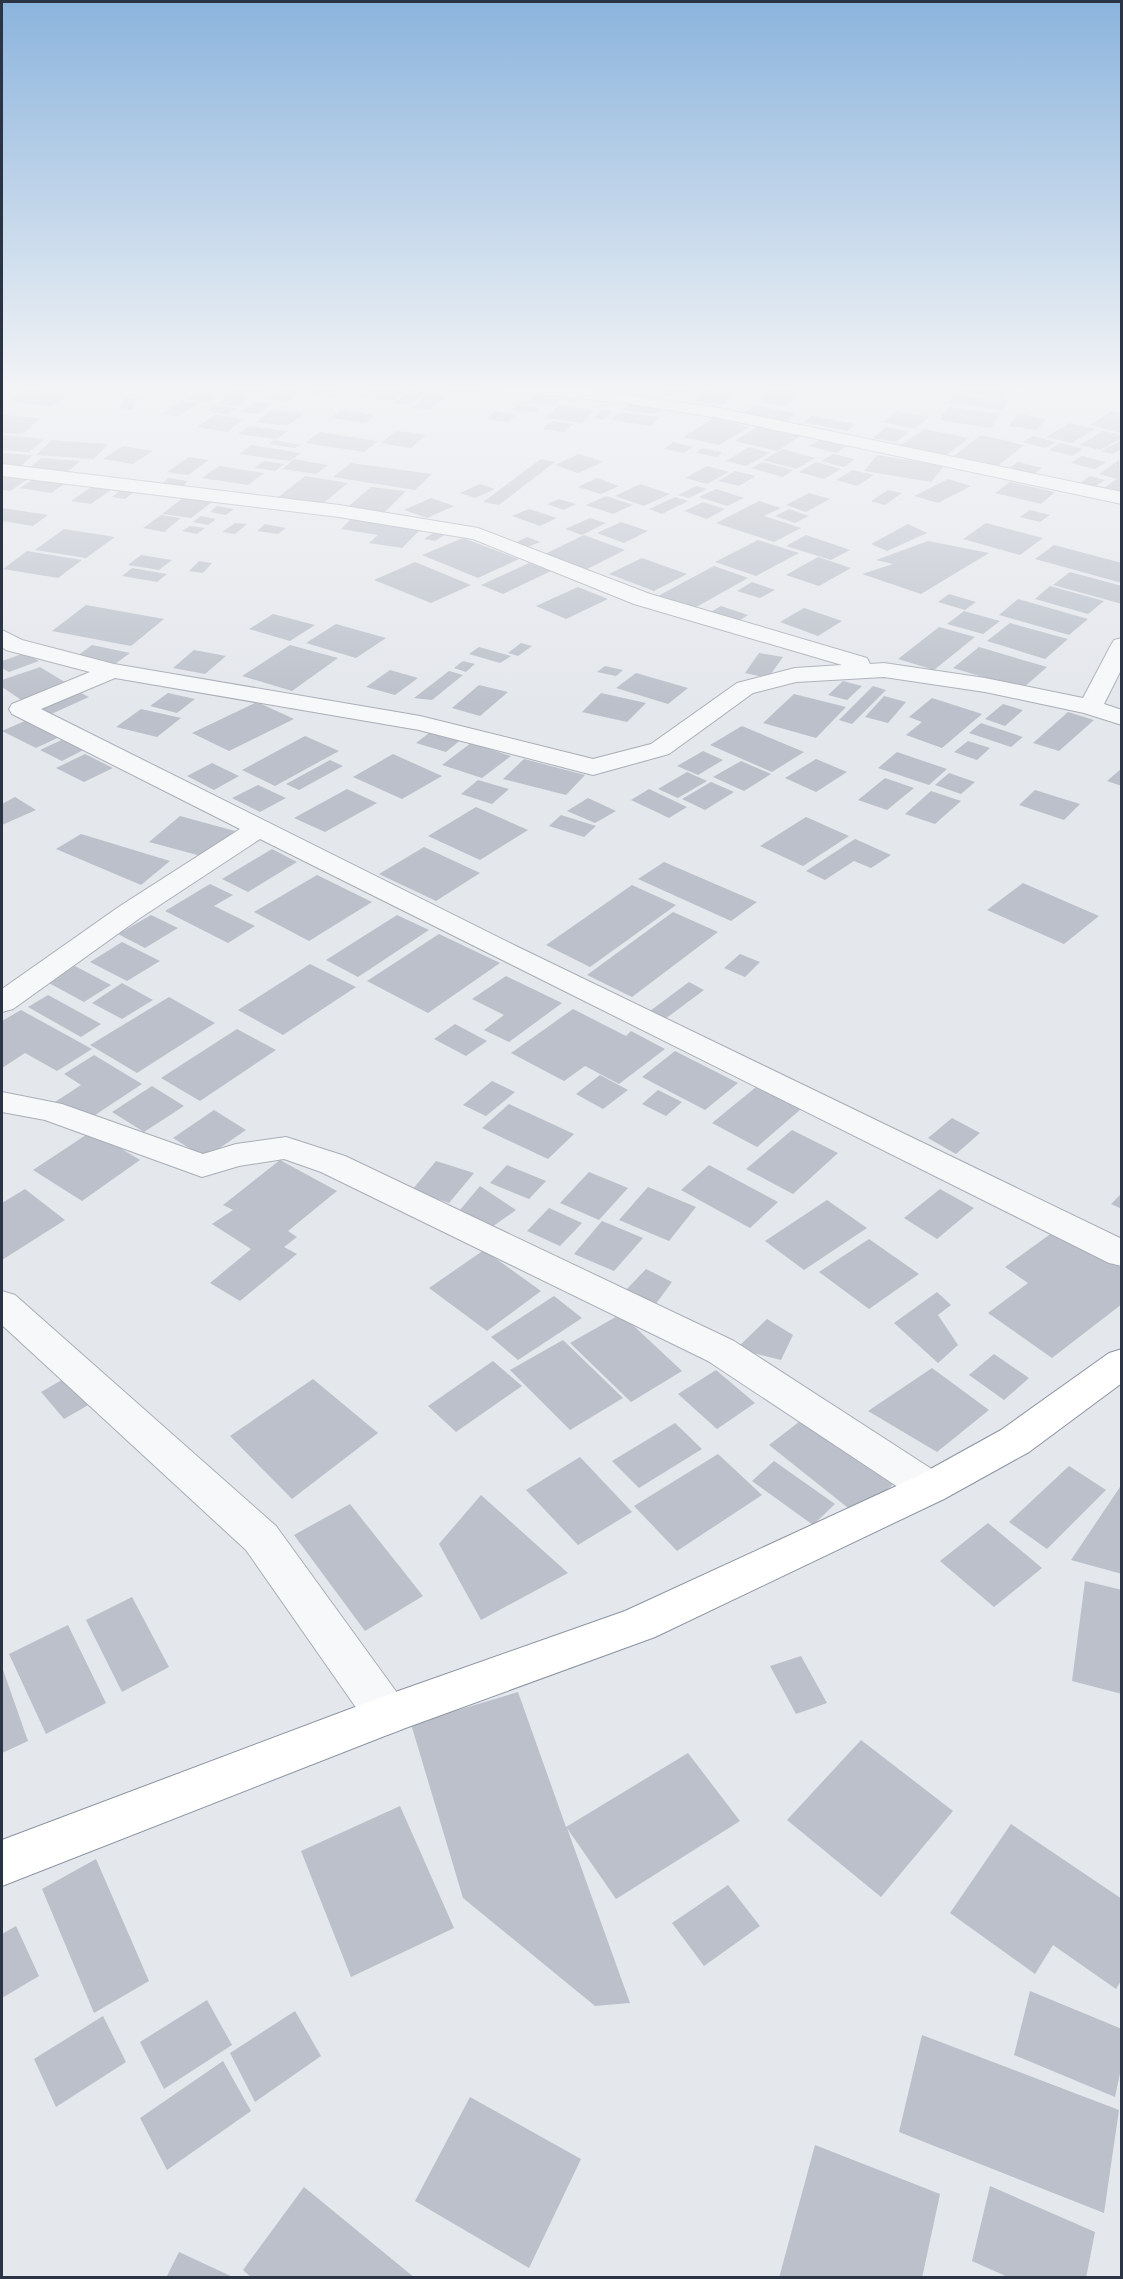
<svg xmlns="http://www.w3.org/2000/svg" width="1123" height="2279" viewBox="0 0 1123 2279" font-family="Poppins,sans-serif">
<rect width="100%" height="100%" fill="#e4e7ec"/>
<path fill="#bbc0ca" d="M196 387H225L219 392Z
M234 387H264L269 388 259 395 229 391Z
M283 387H308L288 402 267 399Z
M319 387H345L331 398 308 395Z
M374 387H411L393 401 361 397Z
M420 387H451L445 392Z
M455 387H469L484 389 476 396 449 392Z
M589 387H624L622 392Z
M671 387H697L686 399 663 395Z
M731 387H769L762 393Z
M957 387H988L1006 390 1001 398 954 392Z
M773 388 800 392 786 406 758 402Z
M27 389 68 396 49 407 8 400Z
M411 390 426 392 410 405 394 403Z
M706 390 734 394 723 405 695 400Z
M196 393 217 396 209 402 187 399Z
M229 394 249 397 238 406 217 403Z
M428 394 445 397 429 410 411 408Z
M954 394 1007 401 1002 410 949 403Z
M533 396 561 400 555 405 527 402Z
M126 398H139L133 409H119Z
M181 401 198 403 179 416 162 414Z
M256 402 273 404 258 414 241 412Z
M629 403 662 408 656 414 623 410Z
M214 405 237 408 228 414 206 411Z
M518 405 539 408 533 413 512 410Z
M559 405 594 410 582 423 546 418Z
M754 405 797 413 787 421 744 413Z
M949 407 1000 414 991 428 939 420Z
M273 409 304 414 287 426 256 422Z
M341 410 375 415 365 423 331 418Z
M602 410 612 411 604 420 593 418Z
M495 411 517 415 509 422 487 419Z
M897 411 929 417 915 429 882 422Z
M1112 411 1122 413V433L1090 425Z
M619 412 659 417 651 426 612 420Z
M1018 414 1046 419 1037 430 1009 426Z
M2 415 41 418 22 434 2 433Z
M215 415 244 419 227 432 197 427Z
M811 416 856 424 848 431 803 422Z
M714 418 750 427 719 445 683 437Z
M552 421 573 424 564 432 543 429Z
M763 423 805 433 777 451 735 441Z
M1069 423 1095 429 1072 443 1046 437Z
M249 426 288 431 277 439 238 434Z
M886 427 909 432 896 442 873 438Z
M924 429 969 438 945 456 899 446Z
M396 431 426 435 411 448 381 443Z
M1103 431 1122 435V438L1100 450 1080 445Z
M320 432 378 441 364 452 305 443Z
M2 435 45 439 29 452 2 450Z
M981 435 1024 445 994 469 950 459Z
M1033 436 1056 442 1045 448 1022 442Z
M821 439 848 445 836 453 809 446Z
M52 440 108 444 94 459 36 455Z
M274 440 300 445 295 448 269 444Z
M1122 440V449L1112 454 1101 451Z
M673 442 693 447 684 453 664 449Z
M1060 443 1083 449 1072 456 1049 450Z
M251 445 301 453 290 461 239 454Z
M123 446 153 451 133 464 103 459Z
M749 447 770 453 746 466 726 461Z
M702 448 722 452 717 457 696 453Z
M783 449 815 458 796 469 763 460Z
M2 453 33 455 20 467 2 466Z
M579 454 603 462 578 473 555 465Z
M833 454 855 459 844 467 821 461Z
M877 455 944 466 931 482 864 471Z
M1082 456 1106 462 1095 469 1071 463Z
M189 457 209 460 188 475 167 472Z
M41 458 80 461 66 473 27 470Z
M294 459 328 465 316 474 282 469Z
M541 459 555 462 499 505 483 502Z
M1119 460 1122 492 1116 495 1099 491 1117 479 1099 474Z
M264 461 284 464 275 471 254 468Z
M762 462 793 470 783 477 751 468Z
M816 462 841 469 824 479 799 472Z
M1018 462 1042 468 1031 476 1006 470Z
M351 463 432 474 415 490 333 477Z
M219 466 264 473 248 485 202 478Z
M707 466 729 472 707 484 685 478Z
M853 470 874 475 857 486 836 480Z
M735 471 756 476 739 486 718 481Z
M2 475 28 479 10 491 2 490Z
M305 476 348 483 321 505 277 498Z
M1090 476 1105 480 1092 489 1077 485Z
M35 478 66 483 51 493 20 488Z
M168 478 188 481 181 488 161 485Z
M597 478 619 486 601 494 578 487Z
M948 479 971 486 938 503 914 496Z
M1010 482 1055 492 1041 504 995 493Z
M480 484 495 489 475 498 460 493Z
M640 484 670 494 644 506 615 496Z
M696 486 707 489 689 498 678 495Z
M91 487 111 490 91 504 71 501Z
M371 487 406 491 385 512 348 507Z
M716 489 744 498 727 506 699 497Z
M121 490 134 492 125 499 112 497Z
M888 490 902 493 885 505 871 501Z
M809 493 830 499 806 512 786 505Z
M606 496 633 505 613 514 586 505Z
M675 497 688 501 662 514 649 509Z
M183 498 212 502 191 518 162 514Z
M431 498 454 506 427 518 404 510Z
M559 499 576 504 564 510 547 504Z
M759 501 781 508 764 516 801 528 774 542 716 523Z
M703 502 725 509 707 519 684 511Z
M217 506 234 509 226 515 210 512Z
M2 508 48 515 33 526 2 521Z
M529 509 557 518 540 526 512 516Z
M789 509 809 516 795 523 775 516Z
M1030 510 1050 515 1040 522 1020 517Z
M161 515 181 518 164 532 143 528Z
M201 516 216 519 208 525 193 522Z
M590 518 606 523 582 535 565 529Z
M351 519 421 529 402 548 369 543 378 535 341 529Z
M621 522 648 531 624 543 597 533Z
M235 523 247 524 235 534 222 532Z
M986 523 1043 538 1020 555 963 539Z
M265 524 286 528 278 534 257 531Z
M908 524 927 533 887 551 871 544Z
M190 526 205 528 197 534 182 531Z
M64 529 115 537 86 558 35 550Z
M436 531 446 534 435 541 424 539Z
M584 535 625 550 585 570 543 555Z
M806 535 850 550 831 560 786 546Z
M527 537 540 542 523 549 510 545Z
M463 538 519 559 478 578 422 555Z
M758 540 799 553 756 576 715 562Z
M928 541 989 553 921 594 862 574 893 564 876 560Z
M1054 545 1122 563V583L1035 559Z
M27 551 82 560 58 578 3 569Z
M141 555 172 560 159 570 128 565Z
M818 557 851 568 819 586 786 575Z
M642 558 687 574 654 591 609 574Z
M199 561 212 563 203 573 189 571Z
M415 562 471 585 431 603 374 580Z
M529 563 551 571 503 594 481 585Z
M714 566 748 578 691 610 656 597Z
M132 568 167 574 157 582 122 576Z
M1070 572 1122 586V604L1053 585Z
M752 582 775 590 760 598 737 591Z
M1050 586 1104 601 1088 614 1035 599Z
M578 587 608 599 566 619 536 606Z
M949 594 976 602 965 610 938 602Z
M1018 599 1088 619 1069 635 999 615Z
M86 605 164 619 131 646 52 631Z
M721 606 748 615 734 624 707 614Z
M804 608 842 621 818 636 780 622Z
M964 611 1000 621 983 634 947 624Z
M273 614 315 625 290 641 249 629Z
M1010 623 1068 639 1045 659 987 641Z
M336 624 386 638 356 658 306 643Z
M939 627 975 637 934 670 898 659Z
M521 643 532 646 518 656 508 653Z
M92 645 130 653 115 664 77 656Z
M290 645 338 658 292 691 242 676Z
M479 647 511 656 500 663 469 654Z
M979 647 1047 667 1022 689 953 668Z
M194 650 226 656 205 674 173 668Z
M25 653 39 661 9 672 2 668V661Z
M759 653 783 657 768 678 745 673Z
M463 661 475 664 466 672 454 668Z
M605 666 623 670 616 676 597 672Z
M40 667 68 684 23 701 2 687V680Z
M390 670 418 678 395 695 366 687Z
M449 671 463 675 432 700 414 698Z
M636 673 688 688 668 704 616 688Z
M843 681 862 686 847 700 828 695Z
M479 685 508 692 480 716 452 708Z
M873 686 886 690 852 724 839 720Z
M75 690 89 697 49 715 34 708Z
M168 693 195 699 177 713 150 706Z
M601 693 646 703 627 722 582 712Z
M794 694 846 707 816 738 763 723Z
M884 696 906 702 888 723 865 717Z
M932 698 982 714 942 748 906 735 922 722 909 717Z
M257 702 294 719 229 751 192 733Z
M1003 704 1023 710 1005 726 985 719Z
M141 709 181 718 157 737 116 727Z
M1068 712 1094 720 1059 751 1033 743Z
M34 717 68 733 36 748 2 731Z
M981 723 1023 737 1011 747 969 733Z
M742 726 804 752 772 772 710 745Z
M433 730 463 738 446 752 416 743Z
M305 736 339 751 275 786 242 770Z
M68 737 89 747 62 761 40 750Z
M968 741 990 748 977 760 954 752Z
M471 743 511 756 482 778 442 765Z
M703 751 723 760 698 775 677 766Z
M897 752 947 769 929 785 878 768Z
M85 754 113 768 84 782 56 768Z
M393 754 442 776 402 799 353 777Z
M524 759 585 775 566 795 503 779Z
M816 759 847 772 816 792 785 778Z
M330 760 343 766 299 790 286 784Z
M741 761 771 774 744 791 713 777Z
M212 763 239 776 214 790 187 776Z
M1122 768V786L1107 781Z
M687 772 707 781 678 798 658 789Z
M949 773 975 782 961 794 935 785Z
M885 778 914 788 887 810 858 800Z
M478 780 509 789 492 804 461 794Z
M711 782 734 792 705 810 682 799Z
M258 785 286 798 260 812 232 798Z
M347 789 377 803 325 832 294 818Z
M649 789 687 807 669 818 631 800Z
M1035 790 1080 804 1064 820 1019 805Z
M931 791 961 801 935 824 905 814Z
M15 797 36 810 2 825V804Z
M588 798 616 811 595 823 567 811Z
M476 807 528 830 480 860 428 836Z
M561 815 596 826 584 837 549 826Z
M180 816 235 831 205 857 149 842Z
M806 817 849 836 803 866 760 846Z
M81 834 170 861 141 885 56 849Z
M855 839 891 855 871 868 854 861 825 880 806 871Z
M424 847 480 873 436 901 379 874Z
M272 849 297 862 248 892 222 879Z
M664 862 757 902 731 921 638 879Z
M317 875 372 902 309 941 254 912Z
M1023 883 1099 916 1064 944 987 910Z
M210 884 233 895 214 906 255 926 228 943 165 911Z
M632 885 676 905 590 967 546 945Z
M673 912 718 932 632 997 587 975Z
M151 915 178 928 145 948 118 934Z
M397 915 429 930 358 977 326 960Z
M439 934 500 963 428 1013 367 981Z
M122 942 160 961 127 981 90 962Z
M740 954 760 962 745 977 724 968Z
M310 964 356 987 283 1035 238 1010Z
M75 966 111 985 84 1002 47 982Z
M506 976 562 1003 509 1042 484 1030 504 1015 472 999Z
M689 982 704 990 665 1019 650 1011Z
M122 983 153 1000 122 1019 92 1003Z
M48 995 101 1024 81 1037 28 1007Z
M169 997 215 1023 137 1073 90 1045Z
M573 1009 626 1036 631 1031 665 1049 619 1084 585 1066 564 1081 511 1053Z
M21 1010 92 1049 57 1071 25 1053 2 1068V1021Z
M455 1024 487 1041 466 1056 434 1039Z
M237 1029 276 1050 200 1101 161 1078Z
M675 1051 738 1083 705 1110 642 1077Z
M94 1055 142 1084 86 1121 55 1102 81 1085 64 1074Z
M600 1075 628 1090 603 1109 576 1094Z
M492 1081 515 1092 486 1116 463 1105Z
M152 1086 184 1106 144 1132 112 1112Z
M756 1087 801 1109 757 1147 712 1123Z
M658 1090 682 1102 666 1116 642 1104Z
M509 1104 574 1134 548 1159 482 1128Z
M214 1110 246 1130 205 1158 173 1138Z
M952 1118 980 1133 956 1154 928 1138Z
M792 1130 838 1153 793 1194 746 1169Z
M92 1131 140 1160 82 1201 33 1170Z
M280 1160 337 1191 288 1231 297 1237 284 1247 297 1254 240 1301 210 1283 251 1249 212 1224 233 1210 223 1205Z
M436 1161 474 1173 449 1203 412 1190Z
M507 1165 546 1181 529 1199 490 1183Z
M709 1165 778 1202 750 1228 681 1190Z
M589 1172 628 1188 599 1220 560 1203Z
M480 1186 516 1210 489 1229 460 1210Z
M648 1187 696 1207 669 1241 619 1220Z
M25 1189 65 1220 2 1260V1203Z
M940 1189 974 1208 937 1239 904 1218Z
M1122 1193V1209L1111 1204Z
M827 1200 867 1228 804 1270 765 1241Z
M549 1208 582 1223 560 1246 527 1231Z
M602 1221 643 1238 614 1271 574 1254Z
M1060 1227 1122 1268V1304L1052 1358 988 1313 1028 1283 1005 1267Z
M869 1239 919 1274 869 1309 819 1272Z
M484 1250 541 1291 487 1331 429 1288Z
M646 1269 672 1282 655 1305 626 1290Z
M937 1292 951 1305 938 1315 958 1345 938 1363 894 1323Z
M554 1296 582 1318 518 1360 491 1337Z
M621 1314 682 1371 631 1402 570 1343Z
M767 1319 793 1335 781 1360 736 1349Z
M563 1340 623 1398 570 1430 510 1370Z
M994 1354 1029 1378 1004 1400 969 1375Z
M493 1361 522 1386 456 1432 428 1406Z
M932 1368 989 1410 937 1452 868 1411Z
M716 1370 755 1403 717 1429 678 1394Z
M74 1373 97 1400 64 1419 41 1392Z
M313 1379 378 1433 292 1499 230 1436Z
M808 1415 896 1482 857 1515 769 1445Z
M675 1423 702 1449 639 1488 612 1461Z
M718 1454 762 1495 677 1551 634 1506Z
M580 1457 632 1512 578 1545 526 1490Z
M774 1461 835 1504 813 1525 752 1481Z
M1069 1466 1106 1490 1047 1549 1009 1522Z
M1122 1484V1574L1071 1560Z
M481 1495 568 1573 481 1620 439 1544Z
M350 1504 423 1596 365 1631 294 1535Z
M988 1523 1042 1568 994 1607 940 1561Z
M1085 1581 1122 1590V1694L1072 1681Z
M132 1597 169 1667 122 1692 86 1620Z
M68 1625 106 1703 46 1734 9 1654Z
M801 1656 827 1703 796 1714 770 1666Z
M2 1667 28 1741 2 1753Z
M518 1692 566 1827 688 1753 740 1821 616 1899 567 1828 630 2003 595 2006 463 1898 411 1724Z
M861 1740 953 1811 881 1897 787 1820Z
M400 1806 454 1928 351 1977 301 1851Z
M1011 1824 1122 1899V1979L1116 1989 1053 1945 1035 1974 950 1913Z
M96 1859 149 1981 94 2013 42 1889Z
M728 1885 760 1926 704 1966 672 1923Z
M16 1926 39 1976 2 1998V1934Z
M1030 1991 1122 2029V2064L1115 2097 1014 2055Z
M207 2000 232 2045 164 2089 140 2042Z
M295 2011 321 2056 255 2102 230 2053Z
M103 2016 126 2062 56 2107 34 2059Z
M922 2035 1119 2110 1104 2213 899 2132Z
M223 2061 251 2111 167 2170 140 2118Z
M470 2097 581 2159 529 2268 415 2201Z
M815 2145 940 2194 922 2278H779Z
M990 2186 1095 2232 1086 2278H1010L972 2261Z
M304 2187 415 2278H252L243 2270Z
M179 2252 235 2278H166Z"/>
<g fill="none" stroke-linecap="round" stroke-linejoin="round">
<defs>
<path id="minor" d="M508 387H572L719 408 1122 492V504L719 418 625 403 516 392Z
M2 464 339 505 478 528 650 594 867 658 870 664 884 663 985 678 1083 698 1111 645 1114 640 1122 638V668L1104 704 1122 710V725L1084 713 985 692 884 677 796 682 753 693 669 754 593 775 419 730 115 678 41 709 520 948 1122 1239V1266L1109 1263 260 839 140 918 13 1009 2 1012V989L120 906 240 829 12 714 9 709 12 704 90 672 6 650 2 647V630L22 640 114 664 420 716 593 759 651 744 737 683 795 668 842 665 634 604 473 539 339 517 2 476Z
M2 1092 62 1104 203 1154 236 1144 286 1137 345 1156 734 1341 944 1477 950 1488 944 1499 930 1504 916 1499 708 1361 321 1172 284 1159 239 1166 202 1177 45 1120 2 1112Z
M2 1291 15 1295 276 1526 403 1701 409 1715 403 1729 387 1735 371 1729 246 1550 2 1325Z"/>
<path id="highway" d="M1122 1349V1383L1029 1452 944 1499 655 1637 400 1730 2 1886V1840L387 1695 625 1611 916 1477 1001 1430 1109 1353Z"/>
</defs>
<use href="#minor" stroke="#a9aeb7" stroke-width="2"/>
<use href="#highway" stroke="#8b94a3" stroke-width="2"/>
<use href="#minor" fill="#f7f8fa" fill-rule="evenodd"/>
<use href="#highway" fill="#fff" fill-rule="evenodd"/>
</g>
<linearGradient id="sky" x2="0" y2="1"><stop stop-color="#8bb4dd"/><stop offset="0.55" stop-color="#f3f4f6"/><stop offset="1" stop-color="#f3f4f6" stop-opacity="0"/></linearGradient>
<rect width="1123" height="706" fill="url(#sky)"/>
<rect width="1123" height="2279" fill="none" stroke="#2b3445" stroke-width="6"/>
</svg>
